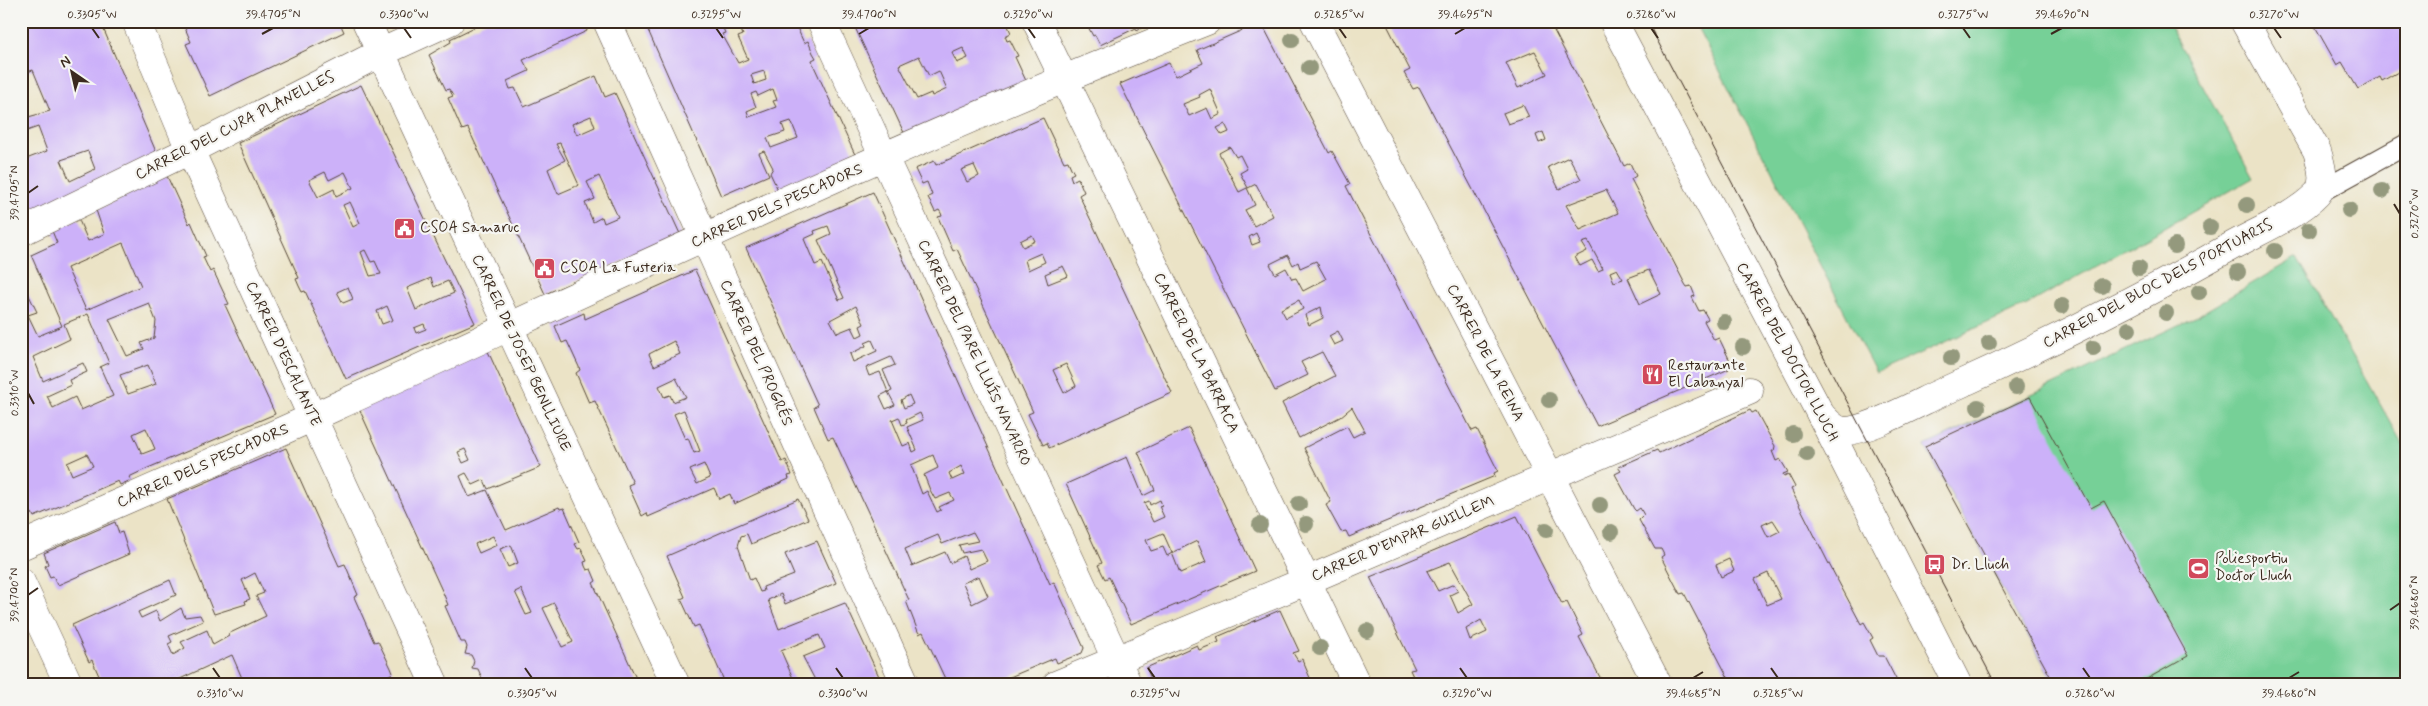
<svg xmlns="http://www.w3.org/2000/svg" width="2428" height="706" viewBox="0 0 2428 706" font-family="Mynerve,sans-serif">
<rect width="100%" height="100%" fill="#f6f6f2"/>
<filter id="ink" filterUnits="userSpaceOnUse"><feTurbulence type="fractalNoise" baseFrequency=".02" numOctaves="2"/><feDisplacementMap in="SourceGraphic" scale="10" xChannelSelector="R" yChannelSelector="G"/><feConvolveMatrix kernelMatrix="1 2 1 2 8 2 1 2 1" color-interpolation-filters="sRGB"/></filter>
<filter id="wash" filterUnits="userSpaceOnUse"><feTurbulence type="fractalNoise" baseFrequency=".0096" numOctaves="4" result="noise"/><feDisplacementMap in="SourceGraphic" scale="20" xChannelSelector="R" yChannelSelector="G"/><feGaussianBlur stdDeviation="1.12" result="paint"/><feColorMatrix in="noise" values="0 0 0 0 0 0 0 0 0 0 0 0 0 0 0 0 0 1.4 0 .05"/><feComposite in="paint" operator="in"/></filter>
<g filter="url(#wash)">
<rect width="100%" height="100%" fill="#ebe3c6"/>
<path fill="#76d097" stroke="#587d5a" d="M1694 21H2167L2253 178 2027 305 1876 373Z
M2297 257 2407 452V685H2055L1925 446 2197 316Z"/>
<g id="blocks">
<path fill="#ccb1f9" fill-rule="evenodd" d="M21 21H100L157 154 21 217V174L24 173 21 161 47 151 38 127 21 133V119L50 111 33 70 21 74ZM88 151 95 169 70 181 61 160Z
M182 21H339L344 32 210 96 186 44 191 42Z
M487 21 493 23 496 21H587L589 25 586 27 587 31 523 60 529 71 507 81 510 89 515 88 524 107 596 76 605 97 615 93 681 236 545 294 468 128 462 130 448 98 453 96 449 89 446 90 429 55 451 42 450 39ZM591 116 595 127 577 135 572 124ZM560 143 579 185 558 194 548 169 565 160 556 144ZM599 176 618 217 604 223 602 217 593 222 585 203 595 199 587 182Z
M644 21H708L709 25 720 21 725 33 722 34 738 63 748 59 738 37 743 35 737 21H794L804 43 808 41 813 53 816 58 812 60 813 64 857 159 779 192 770 173 773 168 764 151 759 153 769 175 721 196ZM764 71 766 80 754 84 751 75ZM773 89 777 100 773 101 776 107 749 117 747 111 756 107 751 94 756 92 758 96ZM791 121 798 138 771 148 767 138 785 132 782 124Z
M852 21H920L923 28 930 24 929 21H1006L1011 33 1005 36 1007 41 1010 40 1018 56 1015 57 1027 83 905 135ZM963 48 968 58 957 63 952 53ZM919 56 929 76 939 71 947 89 932 96 931 93 917 99 899 65Z
M1085 21H1152L1137 31 1136 28 1100 45 1095 35 1093 36Z
M1385 21H1549L1624 166 1630 163 1636 176 1631 179 1685 284 1687 287 1691 286 1695 296 1692 297 1699 311 1703 310 1708 319 1704 321 1714 340 1719 338 1731 363 1727 365 1729 369 1597 426 1419 87 1413 89 1404 73 1410 70ZM1535 51 1547 74 1518 88 1506 63ZM1523 105 1529 117 1508 124 1503 113ZM1543 132 1546 140 1539 143 1536 135ZM1569 157 1581 179 1559 189 1548 167ZM1606 190 1618 213 1580 230 1566 205ZM1588 241 1603 269 1598 271 1592 260 1580 266 1575 257 1587 251 1582 243ZM1617 269 1623 279 1614 282 1610 272ZM1649 270 1661 294 1640 304 1628 278Z
M2312 21H2378L2381 26 2385 21H2407V67L2382 81 2380 77 2358 89 2342 62 2337 65Z
M1261 22 1327 149 1329 153 1332 151 1350 184 1346 186 1472 431 1477 429 1498 471 1494 473 1495 476 1349 537 1346 531 1341 532 1326 505 1331 502 1304 448 1347 426 1353 437 1365 431 1352 407 1340 417 1299 438 1282 403 1335 376 1322 352 1301 362 1308 375 1275 391 1120 84 1169 63 1176 76 1203 63 1197 50ZM1210 89 1221 114 1212 119 1207 108 1189 116 1183 104 1200 97 1199 95ZM1225 124 1229 132 1222 135 1217 128ZM1230 147 1236 157 1240 155 1247 169 1240 173 1248 188 1256 184 1273 216 1254 226 1245 210 1255 205 1247 188 1239 192 1219 153ZM1256 233 1260 242 1252 245 1249 237ZM1288 255 1293 265 1298 262 1300 268 1316 261 1326 279 1303 291 1296 278 1292 279 1286 268 1275 274 1270 264ZM1299 300 1303 309 1286 318 1281 309ZM1321 307 1323 318 1309 325 1305 315ZM1338 331 1343 341 1334 345 1329 336Z
M361 85 475 323 346 379 305 291 302 292 299 286 296 279 299 278 238 143ZM325 172 329 180 345 172 353 188 336 196 334 189 318 197 309 180ZM350 202 360 223 353 227 343 205ZM365 250 371 262 375 261 381 274 370 276 361 252ZM431 278 434 287 448 281 454 293 416 310 407 288ZM348 287 353 299 343 303 337 292ZM387 306 393 320 382 324 377 311ZM424 324 426 329 416 333 414 328Z
M1043 118 1064 162 1068 161 1071 168 1074 173 1070 175 1072 181 1078 178 1084 192 1079 195 1080 197 1172 393 1049 448 1047 443 1043 445 1028 414 1033 412 957 249 953 251 938 217 942 216 941 213 939 210 935 212 928 197 932 195 927 182 922 184 915 169 934 161 936 165ZM974 165 979 176 967 182 961 170ZM1032 235 1035 241 1023 247 1020 241ZM1041 253 1045 262 1028 270 1025 260ZM1063 266 1068 276 1048 284 1045 274ZM1066 364 1076 386 1064 393 1053 370Z
M167 176 189 224 191 222 206 256 203 257 210 272 213 270 229 304 225 305 275 414 148 468 129 477 131 480 120 485 118 481 34 517 32 513 29 514 21 496V279L37 312 28 315 38 336 62 326 31 255 57 243 52 231 78 218 88 241 104 234 96 210ZM123 243 141 286 86 310 67 268ZM149 303 156 321 154 338 141 343 144 349 127 356 109 319ZM88 314 109 363 100 367 113 396 81 410 75 397 53 408 47 396 71 385 69 380 87 372 83 363 43 381 33 357 70 339 64 324ZM148 365 156 384 128 394 120 375ZM146 428 155 449 142 454 133 434ZM87 454 93 466 72 475 67 463Z
M873 192 1050 584 1054 582 1084 648 1082 653 1057 663 1055 658 991 685H948L923 632 919 634 906 601 909 600 833 437 828 439 814 407 818 405 816 401 746 248ZM828 226 831 234 818 240 844 298 839 300 822 262 815 265 804 239 815 234 814 231ZM856 306 864 324 860 326 863 334 857 337 852 327 837 333 830 320ZM872 340 877 351 853 362 850 354 866 346 865 343ZM891 357 895 365 883 370 892 391 888 392 880 372 869 376 866 368ZM888 392 895 405 886 409 880 396ZM909 395 913 404 904 408 901 400ZM920 413 923 420 907 427 917 450 913 452 910 443 903 446 892 420 899 417 902 425 907 423 906 420ZM933 455 938 468 924 475 930 490 935 499 950 493 954 500 939 507 941 510 937 512 927 491 922 494 911 465ZM961 466 965 474 952 480 949 473ZM973 532 978 541 959 545 962 553 981 549 987 561 969 569 964 556 950 563 945 552 912 566 905 549 938 535 942 544ZM979 576 988 596 972 604 963 583Z
M695 270 782 462 786 460 792 475 788 476 789 479 734 504 730 494 719 499 714 488 648 517 647 513 642 516 628 485 633 483 615 444 595 401 589 403 576 373 580 370 579 367 567 341 562 343 555 326 584 313 585 319ZM674 341 680 354 654 366 649 354ZM676 378 686 397 673 402 670 395 664 397 659 386ZM684 410 700 451 694 453 688 438 685 439 674 414ZM704 464 710 478 697 484 690 470Z
M486 347 541 467 488 489 484 480 473 485 466 473 460 476 469 497 487 490 506 530 559 507 560 509 564 508 579 542 575 544 578 549 581 548 587 561 584 562 585 566 587 570 591 569 596 581 593 583 594 585 639 685H485L478 669 472 668 474 661 471 655 465 654 467 647 465 642H461L445 606 448 605 444 595 356 402ZM465 449 470 460 463 463 458 452ZM493 536 497 545 479 553 475 544ZM511 545 518 563 508 567 500 549ZM521 589 532 613 526 615 515 592ZM554 603 573 642 562 647 543 608Z
M2030 397 2091 508 2104 501 2188 656 2136 685H2055L1925 446Z
M1750 410 1752 413 1756 411 1775 446 1774 451H1772L1776 461 1780 459 1788 472 1783 474 1784 476 1788 474 1795 487 1791 489 1829 564 1861 624 1864 622 1873 638 1870 640 1878 656H1884L1899 685H1732L1684 593 1680 594 1661 557 1664 555 1661 549H1655L1639 520 1644 515 1640 508 1636 511 1634 509 1615 474 1621 471 1618 467 1657 450 1659 453ZM1773 520 1780 531 1768 537 1762 525ZM1729 559 1734 571 1721 577 1716 565ZM1768 573 1781 599 1767 605 1755 579Z
M1189 428 1255 571 1131 624 1109 577 1105 579 1098 565 1102 563 1066 484 1127 457 1143 496 1155 490 1138 452ZM1160 500 1162 505 1159 506 1164 517 1153 522 1144 503 1149 501 1150 505ZM1163 533 1172 553 1197 541 1206 562 1180 573 1172 553 1167 556 1163 547 1151 551 1146 540Z
M286 448 339 566 345 564 358 595 354 597 374 642 378 641 391 668 393 673 389 675 394 685H245L232 655 167 685H103L92 660 89 662 72 625 170 580 176 595 138 612 141 618 156 611 160 621 181 608 185 617 200 615 203 621 169 636 172 642 168 644 173 655 185 648 181 642 207 630 213 645 229 636 228 634 266 616 256 596 264 593 255 573 242 580 250 599 245 601 246 604 214 614 167 499Z
M798 499 808 519 751 544 747 534 741 536 738 546 750 580 754 578 760 592 764 591 763 587 794 575 785 554 817 541 836 583 785 604 781 594 768 600 779 629 845 603 883 685H803L815 680 803 657 825 648 819 635 781 651 796 685H726L699 625 694 627 681 599 685 597 667 556Z
M1517 516 1562 604 1567 602 1583 635 1579 637 1604 685H1417L1410 670 1415 669 1370 577ZM1450 562 1473 604 1458 613 1450 595 1458 591 1454 584 1438 591 1427 571ZM1481 620 1487 632 1470 640 1466 629Z
M115 522 119 533 122 532 129 554 58 585 53 576 50 577 45 566 48 564 44 553Z
M1280 610 1299 651 1293 653 1298 661 1302 659 1313 685H1154L1146 668 1197 645 1199 650 1219 642 1217 637Z"/>
</g>
</g>
<g filter="url(#ink)">
<use href="#blocks" fill-opacity="0" stroke="#554637" stroke-width="1"/>
<g fill="none" stroke-linecap="round" stroke-linejoin="round">
<defs>
<path id="service" d="M2318 193 2407 144"/>
<path id="pedestrian" d="M21 232 190 150
M21 546C127 499 233 454 337 406 625 274 912 137 1207 21
M1056 685 1306 581 1749 391"/>
<path id="minor" d="M136 21 190 150 435 685
M366 21 676 685
M607 21 906 685
M821 21 1128 685
M1036 21 1357 685
M190 150 380 53 450 21
M1821 415C1828 422 1835 431 1845 431 1867 431 1915 405 1936 395 2036 350 2134 301 2230 247 2256 232 2296 216 2317 194 2327 183 2321 164 2317 151L2244 21
M21 582 69 685"/>
<path id="tertiary" d="M1314 21 1658 685
M1613 21 1821 415 1958 685"/>
</defs>
<use href="#service" stroke="#554637" stroke-width="22"/>
<use href="#pedestrian" stroke="#554637" stroke-width="29"/>
<use href="#minor" stroke="#554637" stroke-width="29"/>
<use href="#tertiary" stroke="#554637" stroke-width="29"/>
<use href="#service" stroke="#fff" stroke-width="20"/>
<use href="#pedestrian" stroke="#fff" stroke-width="28"/>
<use href="#minor" stroke="#fff" stroke-width="28"/>
<use href="#tertiary" stroke="#fff" stroke-width="28"/>
<path stroke="#3b2a1e" stroke-width="1" d="M1647 21 1996 685"/>
</g>
<g fill="#94997d">
<circle cx="1292" cy="40" r="8"/>
<circle cx="1309" cy="68" r="8"/>
<circle cx="2382" cy="191" r="8"/>
<circle cx="2247" cy="205" r="8"/>
<circle cx="2349" cy="210" r="8"/>
<circle cx="2210" cy="227" r="8"/>
<circle cx="2309" cy="230" r="8"/>
<circle cx="2175" cy="246" r="8"/>
<circle cx="2275" cy="251" r="8"/>
<circle cx="2139" cy="268" r="8"/>
<circle cx="2238" cy="272" r="8"/>
<circle cx="2102" cy="286" r="8"/>
<circle cx="2199" cy="292" r="8"/>
<circle cx="2062" cy="306" r="8"/>
<circle cx="2166" cy="313" r="8"/>
<circle cx="1724" cy="322" r="8"/>
<circle cx="2129" cy="329" r="8"/>
<circle cx="1989" cy="343" r="8"/>
<circle cx="1743" cy="347" r="8"/>
<circle cx="2093" cy="348" r="8"/>
<circle cx="1951" cy="358" r="8"/>
<circle cx="2016" cy="387" r="8"/>
<circle cx="1549" cy="400" r="8"/>
<circle cx="1978" cy="407" r="8"/>
<circle cx="1793" cy="434" r="8"/>
<circle cx="1807" cy="454" r="8"/>
<circle cx="1299" cy="504" r="8"/>
<circle cx="1600" cy="505" r="8"/>
<circle cx="1306" cy="524" r="8"/>
<circle cx="1260" cy="525" r="8"/>
<circle cx="1546" cy="530" r="8"/>
<circle cx="1611" cy="532" r="8"/>
<circle cx="1367" cy="631" r="8"/>
<circle cx="1320" cy="648" r="8"/>
</g>
</g>
<path fill="none" stroke="#3b2a1e" stroke-width="2" d="M92 28 99 38M404 28 411 38M716 28 723 38M1028 28 1035 38M1339 28 1346 38M1651 28 1658 38M1963 28 1970 38M2274 28 2281 38M262 34 273 28M859 34 869 28M1455 34 1465 28M2051 34 2062 28M28 193 38 186M2394 204 2400 214M28 393 34 404M28 595 38 588M2390 610 2400 603M213 668 220 678M525 668 532 678M836 668 843 678M1148 668 1155 678M1460 668 1467 678M1771 668 1778 678M2083 668 2090 678M1693 678 1703 672M2289 678 2299 672"/>
<defs>
<symbol id="civic-square" viewBox="-11 -11 22 22"><rect x="-9" y="-9" width="18" height="18" rx="4" fill="#d1495b" stroke="#f6f6f2"/><path d="M-.6-6.5H3V-4.5H.6V-3L4-1V1h2V6H-6V1h2V-1L-.6-3ZM-1.2 2.5V6h2.4V2.5Z" fill="#fff"/></symbol>
<symbol id="restaurant-square" viewBox="-11 -11 22 22"><rect x="-9" y="-9" width="18" height="18" rx="4" fill="#d1495b" stroke="#f6f6f2"/><path d="M-5-6h1v4h1v-4h1v4h1v-4h1v5L-1.5 .5V6h-2V.5L-5-1ZM5-6V6H3V1.5H1.5Q1.5-4 5-6Z" fill="#fff"/></symbol>
<symbol id="bus-square" viewBox="-11 -11 22 22"><rect x="-9" y="-9" width="18" height="18" rx="4" fill="#d1495b" stroke="#f6f6f2"/><path d="M-5-6H5V4H4V6H2V4H-2V6H-4V4H-5ZM-3.5-4V0h7V-4ZM-3.5 1.2v1.5H-2V1.2ZM2 1.2v1.5H3.5V1.2Z" fill="#fff"/></symbol>
<symbol id="stadium-square" viewBox="-11 -11 22 22"><rect x="-9" y="-9" width="18" height="18" rx="4" fill="#d1495b" stroke="#f6f6f2"/><path d="M0-5a6.5 5 0 1 0 0 10a6.5 5 0 1 0 0-10ZM-3.5-1.8h7v3.6h-7Z" fill="#fff"/></symbol>
</defs>
<g fill-rule="evenodd">
<use href="#civic-square" x="392" y="216" width="25" height="25"/>
<use href="#civic-square" x="532" y="256" width="25" height="25"/>
<use href="#restaurant-square" x="1640" y="362" width="25" height="25"/>
<use href="#bus-square" x="1922" y="552" width="25" height="25"/>
<use href="#stadium-square" x="2186" y="556" width="25" height="25"/>
</g>
<g text-anchor="middle" dominant-baseline="central" stroke-width="4.5" stroke-linejoin="round" paint-order="stroke">
<g font-size="15" fill="#3b2a1e" stroke="#f6f6f2">
<text transform="translate(235 126) rotate(-27)">CARRER DEL CURA PLANELLES</text>
<text transform="translate(777 206) rotate(-24)">CARRER DELS PESCADORS</text>
<text transform="translate(2158 284) rotate(-28)">CARRER DEL BLOC DELS PORTUARIS</text>
<text transform="translate(1787 352) rotate(62)">CARRER DEL DOCTOR LLUCH</text>
<text transform="translate(521 353) rotate(65)">CARRER DE JOSEP BENLLIURE</text>
<text transform="translate(756 353) rotate(66)">CARRER DEL PROGRÉS</text>
<text transform="translate(974 353) rotate(65)">CARRER DEL PARE LLUÍS NAVARRO</text>
<text transform="translate(1196 353) rotate(64)">CARRER DE LA BARRACA</text>
<text transform="translate(1485 353) rotate(63)">CARRER DE LA REINA</text>
<text transform="translate(283 354) rotate(65)">CARRER D'ESCALANTE</text>
<text transform="translate(203 466) rotate(-24)">CARRER DELS PESCADORS</text>
<text transform="translate(1403 539) rotate(-23)">CARRER D'EMPAR GUILLEM</text>
</g>
<g font-size="15" fill="#3b2a1e" stroke="#f6f6f2" text-anchor="start">
<text x="420" y="228">CSOA Samaruc</text>
<text x="560" y="268">CSOA La Fusteria</text>
<text x="1668" y="366">Restaurante<tspan x="1668" dy="17">El Cabanyal</tspan></text>
<text x="2215" y="559">Poliesportiu<tspan x="2215" dy="17">Doctor Lluch</tspan></text>
<text x="1951" y="565">Dr. Lluch</text>
</g>
</g>
<rect width="2428" height="706" fill="none" stroke="#f6f6f2" stroke-width="55"/>
<g transform="translate(72 72) rotate(326)" stroke="#f6f6f2" stroke-width="4" paint-order="stroke">
<path d="M0-4L9 19L0 12L-9 19Z" fill="#3b2a1e"/>
<text y="-8" font-size="14" font-weight="bold" text-anchor="middle" fill="#3b2a1e">N</text>
</g>
<rect x="28" y="28" width="2372" height="650" fill="none" stroke="#3b2a1e" stroke-width="2"/>
<g font-size="12" text-anchor="middle" fill="#3b2a1e">
<text x="92" y="18">0.3305°W</text>
<text x="273" y="18">39.4705°N</text>
<text x="404" y="18">0.3300°W</text>
<text x="716" y="18">0.3295°W</text>
<text x="869" y="18">39.4700°N</text>
<text x="1028" y="18">0.3290°W</text>
<text x="1339" y="18">0.3285°W</text>
<text x="1465" y="18">39.4695°N</text>
<text x="1651" y="18">0.3280°W</text>
<text x="1963" y="18">0.3275°W</text>
<text x="2062" y="18">39.4690°N</text>
<text x="2274" y="18">0.3270°W</text>
<text transform="translate(14 193) rotate(-90)" y="4">39.4705°N</text>
<text transform="translate(2414 214) rotate(-90)" y="4">0.3270°W</text>
<text transform="translate(14 393) rotate(-90)" y="4">0.3310°W</text>
<text transform="translate(14 595) rotate(-90)" y="4">39.4700°N</text>
<text transform="translate(2414 603) rotate(-90)" y="4">39.4680°N</text>
<text x="220" y="697">0.3310°W</text>
<text x="532" y="697">0.3305°W</text>
<text x="843" y="697">0.3300°W</text>
<text x="1155" y="697">0.3295°W</text>
<text x="1467" y="697">0.3290°W</text>
<text x="1693" y="697">39.4685°N</text>
<text x="1778" y="697">0.3285°W</text>
<text x="2090" y="697">0.3280°W</text>
<text x="2289" y="697">39.4680°N</text>
</g>
</svg>
